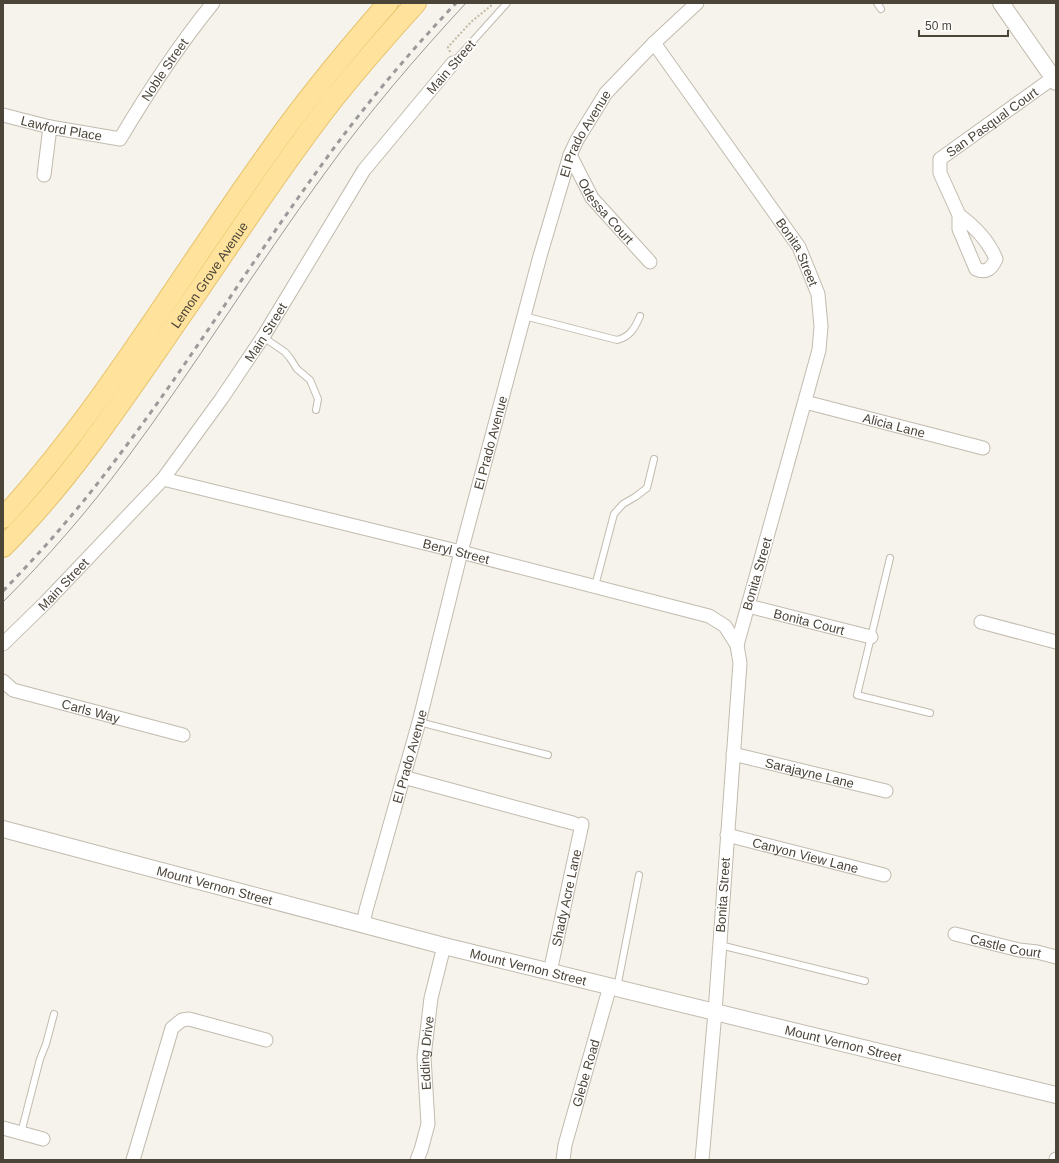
<svg xmlns="http://www.w3.org/2000/svg" width="1059" height="1163" viewBox="0 0 1059 1163" font-family="Helvetica,sans-serif">
<rect width="100%" height="100%" fill="#f6f3ec"/>
<g fill="none" stroke-linecap="round" stroke-linejoin="round">
<defs>
<path id="service" d="M877 3 881 9
M453 63 507 3
M524 316 617 340C630 337 635 328 640 316
M263 337 285 352 290 358 297 369 310 380 318 399 316 410
M890 558 857 695 930 713
M595 586 614 514 623 504 635 497 647 488 654 459
M419 722 548 755
M720 945 865 981
M617 988 639 875
M21 1133 40 1059 46 1044 54 1014"/>
<g id="minor">
<path id="s1" d="M654 43 799 247 818 294 821 326 819 350 737 645 740 663 715 1012 702 1160"/>
<path id="s2" d="M3 115 50 127 120 139C148 92 178 46 213 3"/>
<path id="s3" d="M570 155 592 198 650 262"/>
<path d="M44 175 50 127"/>
<path id="s4" d="M959 215C974 226 989 242 996 259 992 268 986 274 976 269L959 229V215L940 173V159L1053 78"/>
<path id="s5" d="M805 402 983 448"/>
<path id="s6" d="M163 479 461 552 709 616 725 626 737 645"/>
<path id="s7" d="M748 606 871 637"/>
<path d="M981 622 1056 642"/>
<path id="s8" d="M3 644 46 602 163 479 222 398 263 337 364 170 453 63"/>
<path id="s9" d="M3 681 13 690 183 735"/>
<path id="s10" d="M733 754 886 791"/>
<path d="M403 777 573 823"/>
<path id="s11" d="M727 835 884 875"/>
<path id="s12" d="M363 924 366 910 419 722 461 552 540 256 570 155 577 140 606 93 654 43 697 3"/>
<path id="s13" d="M955 934 1019 950 1037 952 1056 957"/>
<path id="s14" d="M550 972 582 824"/>
<path d="M3 1128 43 1139"/>
<path d="M133 1160 172 1028 182 1020 189 1019 266 1040"/>
<path id="s15" d="M417 1160 421 1150 428 1124 424 1057 431 998 444 946"/>
<path id="s16" d="M563 1160 565 1145 610 986"/>
<path d="M1056 1160V1159"/>
</g>
<g id="tertiary">
<path d="M1001 3 1056 82"/>
<path id="s17" d="M3 829 444 946 1056 1095"/>
</g>
<g id="primary">
<path d="M3 518C105 406 181 274 269 152 305 100 346 51 388 3"/>
<path id="s18" d="M3 547C72 478 127 394 183 313 233 241 281 166 335 97 361 65 388 34 416 3"/>
</g>
</defs>
<use href="#service" stroke="#c2bbae" stroke-width="8"/>
<use href="#minor" stroke="#c2bbae" stroke-width="15"/>
<use href="#tertiary" stroke="#c2bbae" stroke-width="18"/>
<use href="#primary" stroke="#e6c16a" stroke-width="22"/>
<path stroke="#c4b79f" stroke-width="2" stroke-dasharray="2 2" stroke-linecap="butt" d="M450 52 448 47 471 22 493 4"/>
<use href="#service" stroke="#fff" stroke-width="6"/>
<use href="#minor" stroke="#fff" stroke-width="13"/>
<use href="#tertiary" stroke="#fff" stroke-width="16"/>
<use href="#primary" stroke="#ffe39c" stroke-width="20"/>
<path stroke="#9a9a9a" stroke-width="1" d="M3 602C47 558 88 511 125 461 195 367 256 267 325 173 368 113 416 57 466 3"/>
<path stroke="#9a9a9a" stroke-width="3" stroke-dasharray="5 5" stroke-linecap="butt" d="M3 591C44 549 82 505 117 458 188 365 249 265 318 170 360 111 406 56 456 3"/>
</g>
<g text-anchor="middle" dominant-baseline="central" stroke-width="3.5" stroke-linejoin="round" paint-order="stroke">
<g font-size="13" fill="#4b4439" stroke="#fff">
<text transform="translate(451 67) rotate(-49)">Main Street</text>
<text stroke="none"><textPath href="#s2" startOffset="202">Noble Street</textPath></text>
<text stroke="none"><textPath href="#s4" startOffset="265">San Pasqual Court</textPath></text>
<text stroke="none"><textPath href="#s2" startOffset="60">Lawford Place</textPath></text>
<text stroke="none"><textPath href="#s12" startOffset="822">El Prado Avenue</textPath></text>
<text stroke="none"><textPath href="#s3" startOffset="67">Odessa Court</textPath></text>
<text stroke="none"><textPath href="#s1" startOffset="254">Bonita Street</textPath></text>
<text stroke="none"><textPath href="#s18" startOffset="342">Lemon Grove Avenue</textPath></text>
<text stroke="none"><textPath href="#s8" startOffset="409">Main Street</textPath></text>
<text stroke="none"><textPath href="#s5" startOffset="92">Alicia Lane</textPath></text>
<text stroke="none"><textPath href="#s12" startOffset="498">El Prado Avenue</textPath></text>
<text stroke="none"><textPath href="#s6" startOffset="302">Beryl Street</textPath></text>
<text transform="translate(757 574) rotate(-74)">Bonita Street</text>
<text stroke="none"><textPath href="#s8" startOffset="85">Main Street</textPath></text>
<text stroke="none"><textPath href="#s7" startOffset="63">Bonita Court</textPath></text>
<text stroke="none"><textPath href="#s9" startOffset="94">Carls Way</textPath></text>
<text stroke="none"><textPath href="#s12" startOffset="174">El Prado Avenue</textPath></text>
<text stroke="none"><textPath href="#s10" startOffset="79">Sarajayne Lane</textPath></text>
<text stroke="none"><textPath href="#s11" startOffset="81">Canyon View Lane</textPath></text>
<text stroke="none"><textPath href="#s17" startOffset="219">Mount Vernon Street</textPath></text>
<text transform="translate(723 895) rotate(-86)">Bonita Street</text>
<text stroke="none"><textPath href="#s14" startOffset="76">Shady Acre Lane</textPath></text>
<text stroke="none"><textPath href="#s13" startOffset="52">Castle Court</textPath></text>
<text stroke="none"><textPath href="#s17" startOffset="543">Mount Vernon Street</textPath></text>
<text stroke="none"><textPath href="#s17" startOffset="867">Mount Vernon Street</textPath></text>
<text stroke="none"><textPath href="#s15" startOffset="109">Edding Drive</textPath></text>
<text stroke="none"><textPath href="#s16" startOffset="90">Glebe Road</textPath></text>
</g>
</g>
<rect width="1059" height="1163" fill="none" stroke="#4b4439" stroke-width="8"/>
<path d="M919 30v6h89v-6" fill="none" stroke="#4b4439" stroke-width="2"/>
<text x="925" y="30" font-size="12" fill="#4b4439" stroke="#ffffff" stroke-width="3" paint-order="stroke">50 m</text>
</svg>
